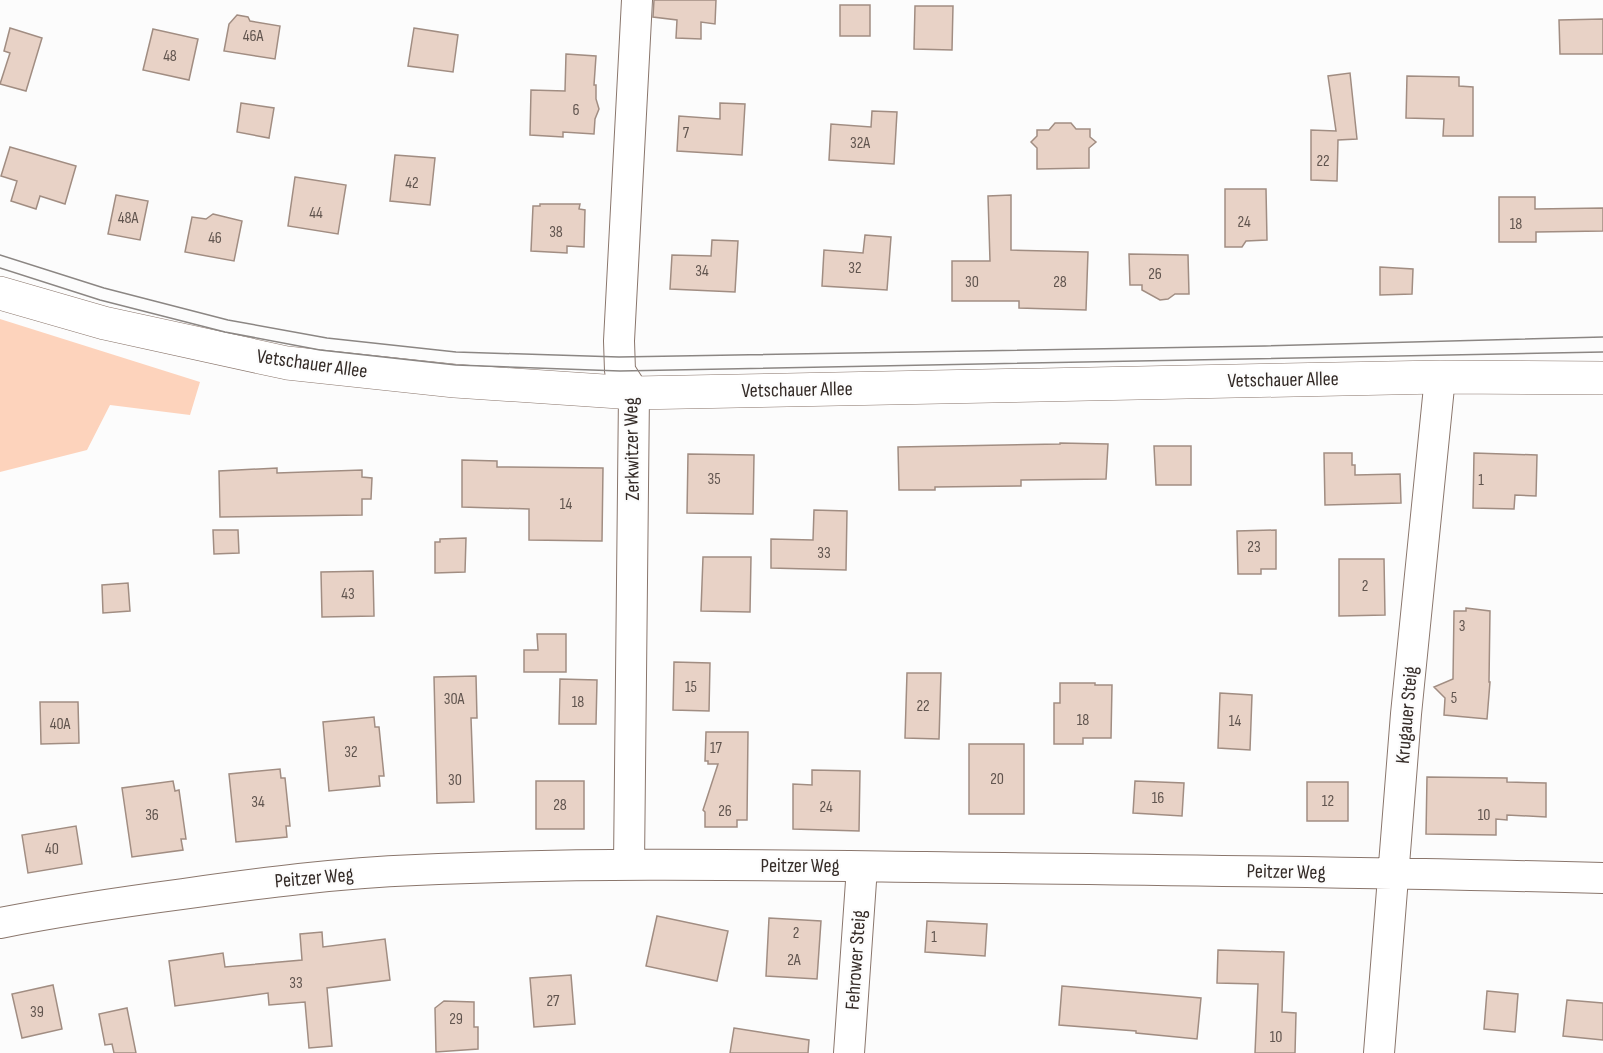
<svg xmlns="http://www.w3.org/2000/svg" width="1603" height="1053" viewBox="0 0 1603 1053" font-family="'Sofia Sans Condensed',sans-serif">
<rect width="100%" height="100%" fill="#fcfcfc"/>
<path fill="#fdd3bc" d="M0 319 200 382 190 415 110 405 87 450 0 472Z"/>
<path fill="#e8d2c6" stroke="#a18d82" stroke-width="1.5" d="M654 0H716L715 24 701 22V39L676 38 677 20 653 17Z
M840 5H870V36H840Z
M915 6H953L952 50 914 49Z
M237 15 248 17 250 21 280 26 275 59 224 51 229 24Z
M1603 19V54H1560L1559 20Z
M10 28 42 38 26 91 0 84 10 53 4 51Z
M414 28 458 35 453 72 408 66Z
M153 29 198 39 189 80 143 70Z
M566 54 596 56 594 85H596V99L599 109 595 119 594 134 563 132V137L530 135 531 90 565 91Z
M1350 73 1357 139 1338 140 1337 181 1311 180V130L1336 131 1328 76Z
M1407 76 1459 77V86L1473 87V136H1443L1444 119 1406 118Z
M241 103 274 108 269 138 237 132Z
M720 103 745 104 742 155 677 151 679 116 720 119Z
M872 111 897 112 894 164 829 160 831 124 871 127Z
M1055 123H1071L1076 129H1090V137L1096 142 1089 148V168L1037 169V148L1031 142 1037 136V130H1049Z
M10 147 76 166 65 204 40 196 36 209 11 201 17 181 1 176Z
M395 155 435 158 430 205 390 201Z
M295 177 346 185 338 234 288 226Z
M1225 189H1266L1267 240 1246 241 1242 247H1225Z
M116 195 148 201 140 240 108 234Z
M1011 195V250L1088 252 1086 310 1019 308V301H952V261H990L988 196Z
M1499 197H1535V209L1603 208V231L1536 232V242H1499Z
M540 204H580L579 209 585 210 584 247 567 246V253L531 251 533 206H540Z
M213 214 242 221 234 261 185 252 192 217 206 219Z
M865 235 891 237 887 290 822 286 824 250 863 253Z
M712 240 738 241 735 292 670 289 672 255 711 256Z
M1129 254 1188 255 1189 294H1175L1168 299 1160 300 1142 290V285H1130Z
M1380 267 1413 269 1412 294 1380 295Z
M1060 443 1108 444 1106 479 1021 480V486L935 487V490H899L898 447 1060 444Z
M1154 446H1191V485H1156Z
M1324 453H1352V465H1355V475L1400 474 1401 503 1325 505Z
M1474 453 1537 455 1536 496 1515 495 1514 509 1473 508Z
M688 454 754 455 753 514 687 513Z
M462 460 497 461V467L603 468 602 541 529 540V509L462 507Z
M277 468V473L362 470V477L372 478 371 499H362V515L220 517 219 471Z
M814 510 847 511 846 570 771 568V539L813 540Z
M213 530H238L239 553 214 554Z
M1276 530V569H1261V574H1238L1237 531Z
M466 538 465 572 435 573V542H440V539Z
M703 557H751L750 612 701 611Z
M1339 559H1384L1385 615 1339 616Z
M373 571 374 616 322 617 321 572Z
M128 583 130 611 103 613 102 585Z
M1466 608 1490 611 1489 682H1490L1487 719 1444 715 1445 698 1434 687 1453 679 1454 611H1466Z
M537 634H566V672H524V650H538Z
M674 662 710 663 709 711 673 710Z
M907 673H941L939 739 905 738Z
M476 676 477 718H471L474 802 437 803 434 677Z
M560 679 597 680 596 724H559Z
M1060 683H1095V685H1112L1111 738H1083V744H1054V703H1060Z
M1220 693 1252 695 1250 750 1218 748Z
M40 702H78L79 743 41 744Z
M374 717 375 727H379L384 776H379L380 786 329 791 323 722Z
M706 732H748L747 820H737V827H705V812L703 810 718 764H708V761H705Z
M969 744H1024V814H969Z
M280 769 281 778H285L290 826H286L287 837 236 842 229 774Z
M812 770 860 771 859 831 793 829V784L812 785Z
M1427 777 1507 778V782L1546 783V817L1507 815V820L1496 819V835L1426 834Z
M173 781 175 791 179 790 186 839H181L183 850 132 857 122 788Z
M536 781H584V829H536Z
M1135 781 1184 783 1182 816 1133 813Z
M1307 782H1348V821H1307Z
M76 826 82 864 28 873 22 835Z
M657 916 728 931 717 981 646 966Z
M769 918 821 921 817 979 766 976Z
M927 921 987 924 985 956 925 952Z
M322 932 323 947 385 939 390 980 327 988 332 1046 309 1048 305 1002 269 1005 268 993 175 1006 169 961 223 953 225 967 302 960 300 934Z
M1218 950 1284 952 1282 1012 1296 1013 1295 1053H1255L1258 984 1217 983Z
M571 975 575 1024 534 1027 530 978Z
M53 985 62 1029 22 1038 12 994Z
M1062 986 1201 998 1197 1039 1136 1033V1031L1059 1025Z
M1487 991 1518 994 1515 1032 1484 1029Z
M1567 1000 1603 1003V1040L1563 1036Z
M444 1001 474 1002V1027H478V1049L436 1052 435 1008Z
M127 1008 136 1053H114L112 1044 105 1045 99 1014Z
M734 1028 809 1040 808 1053H730Z"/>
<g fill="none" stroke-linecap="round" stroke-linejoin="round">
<defs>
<path id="minor" d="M629 865 634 393 620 371 619 341 637 0
M0 923C61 911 122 902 183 894 261 883 338 873 416 870 586 862 755 865 925 867 1151 870 1377 872 1603 878
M849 1053 862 867
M1379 1053 1406 714 1440 377"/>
<path id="tertiary" d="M0 293 104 323 287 363 455 381 634 393 1440 377 1603 378"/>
</defs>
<use href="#minor" stroke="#8a766c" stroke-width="32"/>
<use href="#tertiary" stroke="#8a766c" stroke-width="34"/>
<use href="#minor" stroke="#fff" stroke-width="30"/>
<use href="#tertiary" stroke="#fff" stroke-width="33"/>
<path stroke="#8b8683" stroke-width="1.5" d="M0 255 104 288 228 320 327 338 456 352 619 357 1265 346 1603 337
M0 268 100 300 225 332 320 350 456 365 620 371 1603 352"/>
</g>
<g text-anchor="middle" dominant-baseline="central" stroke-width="4.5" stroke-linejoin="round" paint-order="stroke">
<g font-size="16" fill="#61554f">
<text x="253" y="36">46A</text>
<text x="170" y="56">48</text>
<text x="576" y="110">6</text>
<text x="686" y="133">7</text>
<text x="860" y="143">32A</text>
<text x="1323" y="161">22</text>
<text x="412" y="183">42</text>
<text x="316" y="213">44</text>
<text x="128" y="218">48A</text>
<text x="1244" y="222">24</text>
<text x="1516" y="224">18</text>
<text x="556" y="232">38</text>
<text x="215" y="238">46</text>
<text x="855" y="268">32</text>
<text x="702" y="271">34</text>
<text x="1155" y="274">26</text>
<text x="972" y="282">30</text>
<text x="1060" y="282">28</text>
<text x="714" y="479">35</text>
<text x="1481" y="480">1</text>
<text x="566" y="504">14</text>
<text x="1254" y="547">23</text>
<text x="824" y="553">33</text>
<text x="1365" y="586">2</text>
<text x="348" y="594">43</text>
<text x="1462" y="626">3</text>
<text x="691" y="687">15</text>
<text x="1454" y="698">5</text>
<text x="454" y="699">30A</text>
<text x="578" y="702">18</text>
<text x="923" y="706">22</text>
<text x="1083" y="720">18</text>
<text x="1235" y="721">14</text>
<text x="60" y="724">40A</text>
<text x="716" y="748">17</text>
<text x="351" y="752">32</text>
<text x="997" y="779">20</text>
<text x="455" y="780">30</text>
<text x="1158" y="798">16</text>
<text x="1328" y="801">12</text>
<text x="258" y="802">34</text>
<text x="560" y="805">28</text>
<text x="826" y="807">24</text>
<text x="725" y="811">26</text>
<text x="152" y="815">36</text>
<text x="1484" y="815">10</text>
<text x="52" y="849">40</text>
<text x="796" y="933">2</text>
<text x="934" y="937">1</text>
<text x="794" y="960">2A</text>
<text x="296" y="983">33</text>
<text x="553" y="1001">27</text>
<text x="37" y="1012">39</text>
<text x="456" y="1019">29</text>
<text x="1276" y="1037">10</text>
</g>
<g font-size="20" fill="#342b27" stroke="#fcfcfc">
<text transform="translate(312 364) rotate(8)">Vetschauer Allee</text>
<text transform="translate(1283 380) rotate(-1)">Vetschauer Allee</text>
<text transform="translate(797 390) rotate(-1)">Vetschauer Allee</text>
<text transform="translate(632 449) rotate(-91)">Zerkwitzer Weg</text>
<text transform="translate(1407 715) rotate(-85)">Krugauer Steig</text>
<text x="800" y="866">Peitzer Weg</text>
<text transform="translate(1286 872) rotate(1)">Peitzer Weg</text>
<text transform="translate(314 878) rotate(-5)">Peitzer Weg</text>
<text transform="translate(856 960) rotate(-86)">Fehrower Steig</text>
</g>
</g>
</svg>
